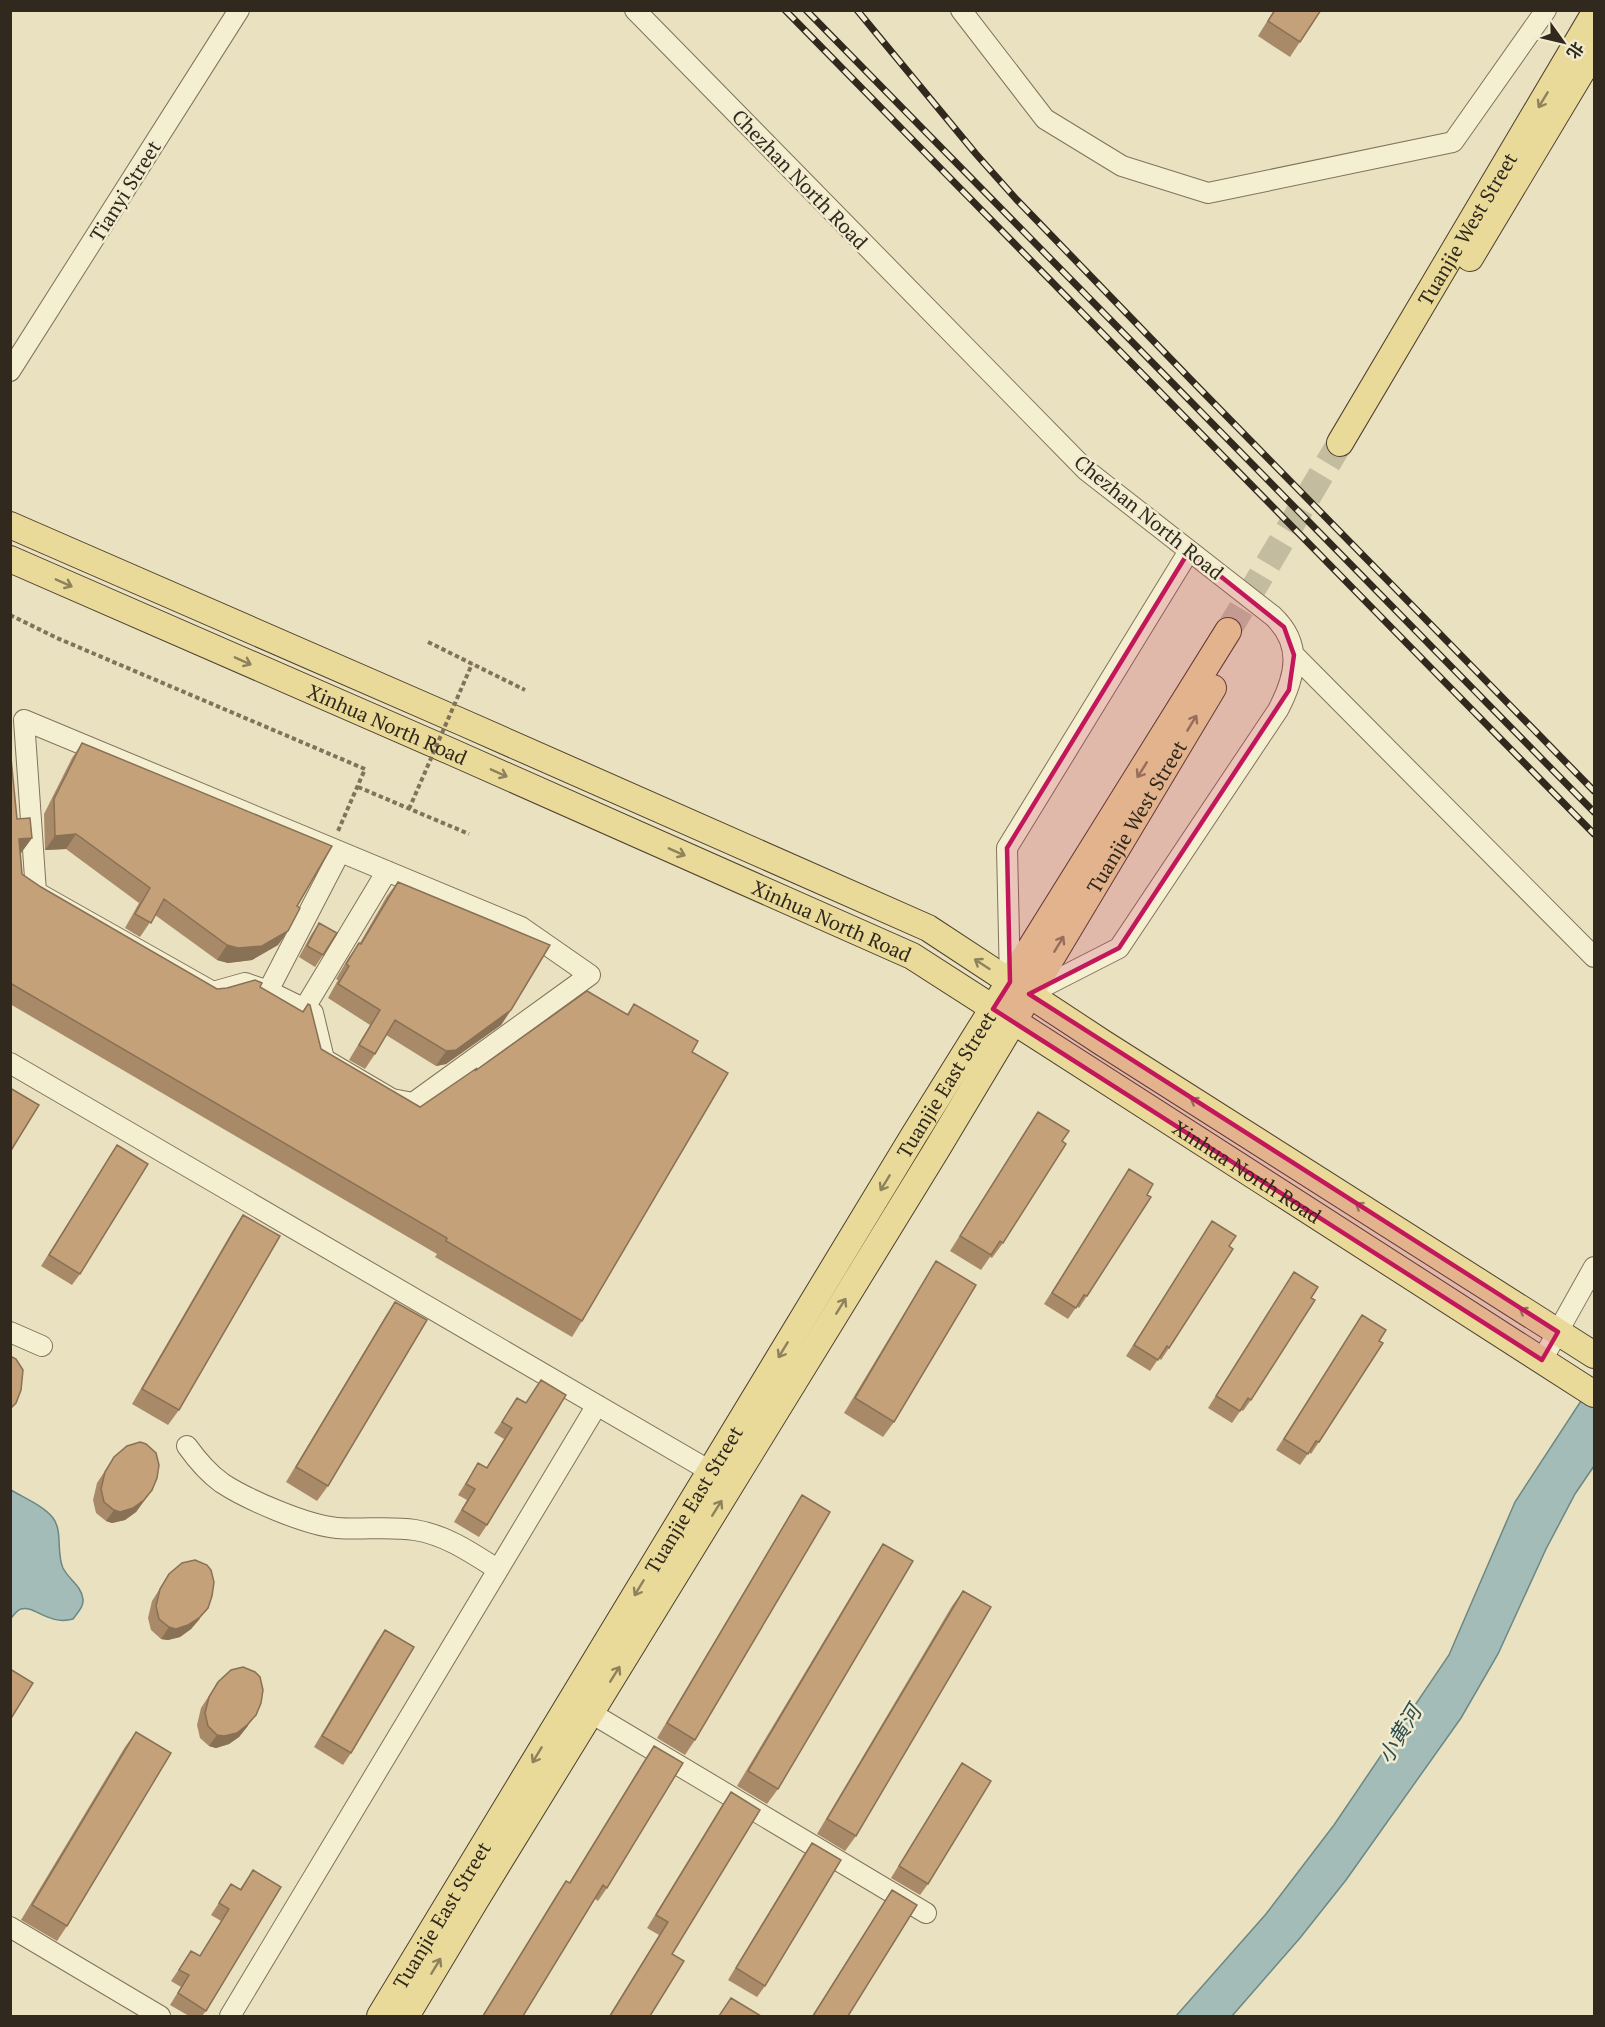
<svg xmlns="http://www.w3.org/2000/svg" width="1605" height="2027" viewBox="0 0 1605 2027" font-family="'PT Serif','Noto Sans SC',serif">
<rect width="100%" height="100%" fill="#e9e1c0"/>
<path fill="#a3bcb7" stroke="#6b8884" stroke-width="1.5" d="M1594 1381V1466L1575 1494 1546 1549 1498 1654 1461 1718 1346 1880 1300 1938 1232 2016H1176L1266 1914 1334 1825 1449 1655 1515 1502Z
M11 1490C24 1498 44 1506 53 1518 63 1531 56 1553 63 1568 69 1580 81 1585 83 1599 84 1607 77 1613 73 1619 49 1626 34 1605 21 1609 17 1610 14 1615 11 1618Z"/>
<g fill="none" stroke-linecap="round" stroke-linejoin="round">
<path stroke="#c4bc9f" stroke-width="26" stroke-dasharray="26 13" stroke-linecap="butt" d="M1228 631 1340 443"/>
<defs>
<path id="minor" d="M635 10 1086 470 1273 616C1303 644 1296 676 1278 710L1119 948 1029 994
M961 10 1045 119 1122 166 1208 193 1453 142 1546 10
M10 371 239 10
M1294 655 1594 957
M24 720 521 927 590 975 413 1103 392 1099 324 1059 313 1013 268 991 245 983 213 992 36 892Z
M1010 982 1007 848 1189 551
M268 991 340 852
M304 1009 387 871
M10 1063 710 1471
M10 1332 42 1346
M1542 1360 1594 1267
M187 1446C197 1460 208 1473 222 1483 248 1500 306 1525 337 1528 363 1530 389 1526 415 1530 446 1535 472 1553 497 1569
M591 1713 926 1913
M10 1927 160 2016
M230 2016 597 1405"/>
<g id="major">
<path d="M1470 258 1594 51"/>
<path id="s1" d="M1340 443 1594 14"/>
<path d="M10 525 464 723 928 928 1103 1043 1594 1355"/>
<path id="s2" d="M10 559 452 752 912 956 1594 1394"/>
<path id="s3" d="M380 2016 914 1135 1228 631"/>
<path id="s4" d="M406 2016 475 1901 937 1149 1213 688"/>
</g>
</defs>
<use href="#minor" stroke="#80735a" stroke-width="22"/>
<use href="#major" stroke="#4e412e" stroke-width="28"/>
<path stroke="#80735a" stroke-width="4" stroke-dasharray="4.5 3" stroke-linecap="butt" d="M10 615 57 638 365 769 338 831
M428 642 525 690
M358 787 469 834"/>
<use href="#minor" stroke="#f5efd2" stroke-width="20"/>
<use href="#major" stroke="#eada9a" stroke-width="26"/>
<defs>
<path id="rail" d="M785 10 1594 834
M806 10 1594 812
M857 10 976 154 1016 199 1197 386 1594 791"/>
</defs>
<use href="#rail" stroke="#31291d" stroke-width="7"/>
<use href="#rail" stroke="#f1ebcf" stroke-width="4.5" stroke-dasharray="14" stroke-linecap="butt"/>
<path stroke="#80735a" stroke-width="4" stroke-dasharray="4.5 3" stroke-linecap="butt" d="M409 809 472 664"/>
</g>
<path fill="#a98a68" d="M1274 10H1321L1290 57 1258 36Z
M82 743 297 906 288 931 278 945 252 960 228 963 217 960 155 915 140 937 125 928 139 903 66 849 45 850 44 814 72 758Z
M10 758 17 819 32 838 21 853H20L22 874 41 887 217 989 260 987 302 1012 308 1004 321 1049 420 1107 475 1071 627 1014 634 1004 692 1052 582 1321 572 1337 435 1257 437 1254 10 1004Z
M398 882 511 1010 501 1025 446 1064 436 1066 386 1035 375 1054 365 1069 349 1060 370 1025 328 998 338 980 336 979 349 957 360 943 387 896Z
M319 923 323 955 315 967 299 957 311 935Z
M1038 1112 1003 1243 992 1258 990 1257 981 1270 950 1251 1028 1127Z
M117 1145 80 1274 72 1285 41 1266Z
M1129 1169 1147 1195 1087 1296 1079 1308 1077 1306 1068 1319 1044 1304Z
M243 1215 179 1410 168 1425 132 1404 233 1230Z
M1212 1221 1169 1348 1161 1360 1159 1358 1150 1371 1126 1356Z
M936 1261 894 1422 883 1437 844 1413 926 1277Z
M1294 1272 1251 1400 1243 1411 1241 1410 1232 1423 1208 1408Z
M395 1302 328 1486 317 1501 286 1482 385 1317Z
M1362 1315 1319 1442 1311 1454 1309 1452 1300 1465 1276 1450Z
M541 1380 487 1525 479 1537 454 1522 467 1500 458 1495 478 1463 486 1468 504 1439 494 1433 517 1398 526 1403Z
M114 1457 152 1490 136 1512 125 1520 112 1523 106 1521 96 1513 93 1500 97 1483Z
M802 1495 695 1740 685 1755 657 1738 792 1511Z
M883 1544 778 1789 767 1804 737 1786 873 1559Z
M169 1574 200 1619 191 1629 180 1637 168 1640 161 1639 151 1630 148 1618 152 1601Z
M963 1591 856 1836 845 1851 817 1834 952 1606Z
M385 1630 351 1753 343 1765 314 1747 377 1641Z
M218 1682 248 1726 239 1737 229 1744 216 1748 209 1746 200 1738 197 1725 201 1708Z
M136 1732 67 1926 57 1941 21 1920 125 1747Z
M654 1746 607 1888 598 1901 595 1899 523 2016H482L557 1894 566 1881 569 1883 645 1759Z
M962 1763 928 1884 920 1895 891 1878 954 1775Z
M731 1792 672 1954 650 2016H609L659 1935 647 1928 722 1805Z
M812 1843 765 1986 757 1997 728 1980 804 1854Z
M253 1870 206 2011 202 2016H189L170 2005 181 1987 171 1981 191 1951 200 1956 221 1921 211 1915 231 1884 240 1889Z
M892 1890 848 2016H812L884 1902Z"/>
<path fill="#897155" d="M76 834 66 849 45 850 55 836Z
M32 838 21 853 10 854 19 839Z
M288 931 278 945 252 960 228 963 217 960 227 945Z
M511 1010 501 1025 446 1064 436 1066 446 1051Z
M152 1490 136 1512 125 1520 112 1523 106 1521 114 1510Z
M208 1608 191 1629 180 1637 168 1640 161 1639 169 1627Z
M256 1715 239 1737 229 1744 216 1748 209 1746 217 1735Z"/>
<path fill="#c4a179" stroke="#897155" stroke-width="1.5" d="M1275 10H1321L1300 42 1268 21Z
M82 743 332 846 297 906 300 908 288 931 262 946 238 948 227 945 164 899 151 923 135 914 150 888 76 834 55 836 54 799Z
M10 758H11L17 819 30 818 32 838 19 839 22 874 41 887 217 989 227 988 255 980 262 983 260 987 303 1012 308 1004 310 1005 321 1049 420 1107 477 1068 475 1071 587 991 628 1015 634 1004 698 1041 692 1052 728 1073 582 1321 446 1241 447 1238 10 983Z
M398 882 550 945 511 1010 456 1050 446 1051 395 1020 375 1054 359 1045 380 1010 338 984 349 966 346 964 359 943 361 944Z
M319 923 337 933 323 955 307 946Z
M10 1088 39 1105 10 1152Z
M1038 1112 1069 1131 1062 1141 1066 1144 1003 1243 1000 1241 991 1255 960 1236Z
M117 1145 148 1164 80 1274 49 1255Z
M1129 1169 1153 1184 1147 1195 1151 1197 1087 1296 1084 1295 1076 1308 1052 1293Z
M243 1215 280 1236 179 1410 142 1389Z
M1212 1221 1236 1236 1229 1246 1233 1249 1169 1348 1167 1346 1158 1360 1134 1345Z
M936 1261 976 1285 894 1422 855 1398Z
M1294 1272 1318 1287 1311 1298 1315 1300 1251 1400 1248 1398 1240 1411 1216 1396Z
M395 1302 427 1320 328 1486 296 1467Z
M1362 1315 1386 1330 1379 1341 1383 1343 1319 1442 1316 1441 1308 1454 1284 1439Z
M10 1356 16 1359 23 1370 21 1390 16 1403 10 1409Z
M541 1380 566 1395 487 1525 462 1510 475 1489 466 1484 478 1463 487 1468 512 1428 502 1422 517 1398 526 1403Z
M140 1442 146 1444 156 1453 159 1465 157 1478 152 1490 144 1500 133 1508 120 1512 114 1510 104 1502 101 1489 105 1472 114 1457 127 1446Z
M802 1495 830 1512 695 1740 667 1723Z
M883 1544 913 1561 778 1789 748 1771Z
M195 1560 207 1565 211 1570 214 1582 212 1596 208 1608 199 1618 188 1625 176 1629 169 1627 159 1619 156 1606 160 1589 169 1574 182 1563Z
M963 1591 991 1607 856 1836 827 1819Z
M385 1630 414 1647 351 1753 322 1736Z
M243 1667 255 1672 260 1677 263 1690 261 1703 256 1715 247 1725 237 1733 224 1736 217 1735 208 1726 205 1713 209 1697 218 1682 231 1670Z
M10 1669 33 1683 10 1720Z
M136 1732 171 1753 67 1926 32 1905Z
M654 1746 683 1763 607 1888 603 1885 523 2016H483L566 1881 570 1883Z
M962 1763 991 1781 928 1884 899 1866Z
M731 1792 760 1810 672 1954 684 1961 650 2016H610L668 1922 656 1915Z
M812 1843 841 1860 765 1986 736 1968Z
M253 1870 281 1887 206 2011 178 1993 189 1975 179 1970 191 1951 200 1956 229 1909 219 1903 231 1884 241 1890Z
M892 1890 917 1905 848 2016H813Z
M731 1998 761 2016H719Z"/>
<defs><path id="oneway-shaft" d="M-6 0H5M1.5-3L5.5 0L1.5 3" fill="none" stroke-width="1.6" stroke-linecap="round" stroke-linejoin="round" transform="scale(1.5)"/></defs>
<g stroke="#8e825c">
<use href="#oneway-shaft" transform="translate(1543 100) rotate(121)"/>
<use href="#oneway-shaft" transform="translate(64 583) rotate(24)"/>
<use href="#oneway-shaft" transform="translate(243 661) rotate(24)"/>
<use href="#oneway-shaft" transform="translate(1192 723) rotate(-59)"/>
<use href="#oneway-shaft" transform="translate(1142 770) rotate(122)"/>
<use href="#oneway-shaft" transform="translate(499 773) rotate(24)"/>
<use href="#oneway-shaft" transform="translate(677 852) rotate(24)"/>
<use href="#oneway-shaft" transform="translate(1059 944) rotate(-59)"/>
<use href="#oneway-shaft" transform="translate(982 964) rotate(-147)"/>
<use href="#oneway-shaft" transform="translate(1198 1103) rotate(-148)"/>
<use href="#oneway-shaft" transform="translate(885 1183) rotate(121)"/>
<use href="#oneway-shaft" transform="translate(1363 1208) rotate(-147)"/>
<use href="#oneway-shaft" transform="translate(841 1306) rotate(-58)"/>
<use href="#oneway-shaft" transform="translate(1527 1313) rotate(-147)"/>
<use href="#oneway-shaft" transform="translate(783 1350) rotate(121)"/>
<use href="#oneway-shaft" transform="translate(717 1508) rotate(-58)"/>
<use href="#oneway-shaft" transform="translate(639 1588) rotate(121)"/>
<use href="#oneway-shaft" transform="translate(615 1674) rotate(-58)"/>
<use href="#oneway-shaft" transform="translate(537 1755) rotate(121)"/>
<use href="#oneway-shaft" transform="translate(436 1966) rotate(-59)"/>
</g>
<path fill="#c2185b" fill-opacity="0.2" stroke="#c2185b" stroke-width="4.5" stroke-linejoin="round" d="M1189 551 1284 627 1294 655 1289 690 1119 948 1029 994 1558 1332 1542 1360 993 1009 1010 982 1007 848Z"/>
<g text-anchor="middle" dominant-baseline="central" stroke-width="5" stroke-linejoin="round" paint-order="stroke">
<g font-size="20" fill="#31291d" stroke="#f1ebcf">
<text transform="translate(800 179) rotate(46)">Chezhan North Road</text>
<text transform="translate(125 191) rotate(-58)">Tianyi Street</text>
<text stroke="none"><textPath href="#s1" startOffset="249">Tuanjie West Street</textPath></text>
<text transform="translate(1149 517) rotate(39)">Chezhan North Road</text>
<text stroke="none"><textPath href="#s2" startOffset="412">Xinhua North Road</textPath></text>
<text stroke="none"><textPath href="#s4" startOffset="1404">Tuanjie West Street</textPath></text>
<text stroke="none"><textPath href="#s2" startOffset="898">Xinhua North Road</textPath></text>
<text stroke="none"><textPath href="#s3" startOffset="1090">Tuanjie East Street</textPath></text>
<text stroke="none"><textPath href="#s2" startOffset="1384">Xinhua North Road</textPath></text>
<text stroke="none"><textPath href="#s3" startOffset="604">Tuanjie East Street</textPath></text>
<text stroke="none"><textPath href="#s3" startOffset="118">Tuanjie East Street</textPath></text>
</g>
<g font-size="21" font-style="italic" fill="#2d4e50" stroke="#f1ebcf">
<text transform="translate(1399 1734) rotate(-59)">小黄河</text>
</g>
</g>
<rect width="1605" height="2027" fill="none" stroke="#31291d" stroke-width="24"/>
<g transform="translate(1563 42) rotate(124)" stroke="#f1ebcf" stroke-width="4.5" paint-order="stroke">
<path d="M0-4.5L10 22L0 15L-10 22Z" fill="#31291d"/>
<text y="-9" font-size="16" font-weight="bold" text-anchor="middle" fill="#31291d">北</text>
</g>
</svg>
